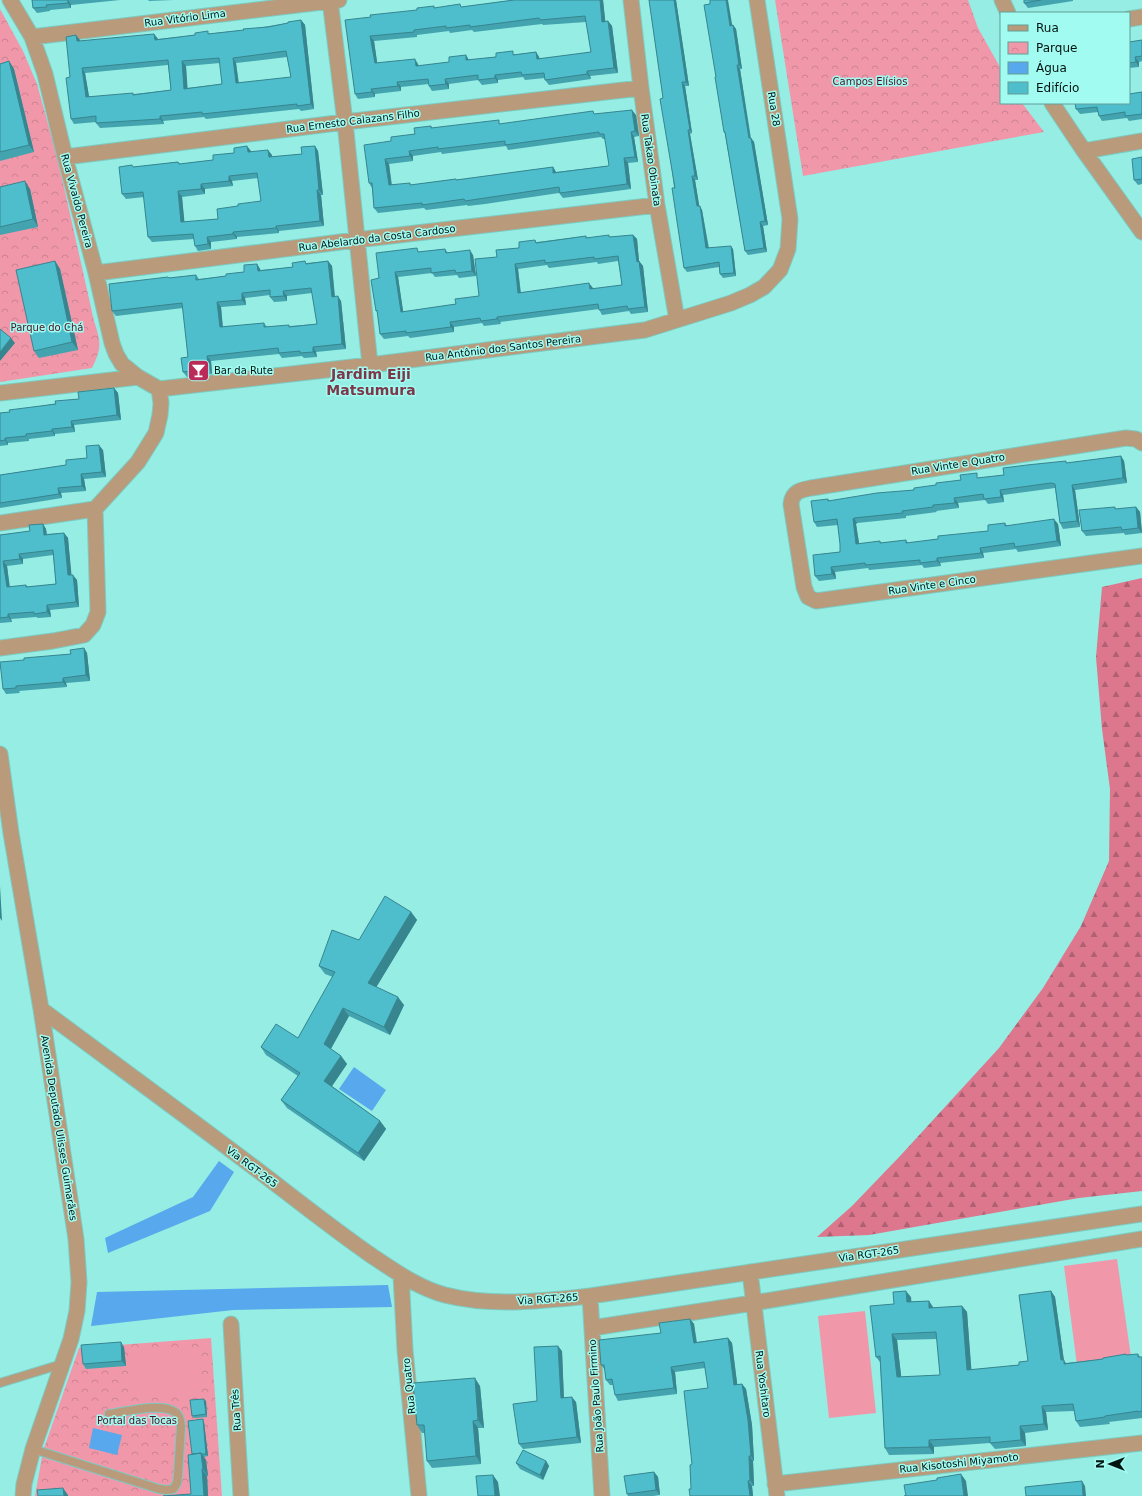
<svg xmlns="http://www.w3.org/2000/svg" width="1142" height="1496" viewBox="0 0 1142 1496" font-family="'DejaVu Sans',sans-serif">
<defs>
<pattern id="forest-firs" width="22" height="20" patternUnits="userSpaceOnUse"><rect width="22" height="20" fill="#dc778e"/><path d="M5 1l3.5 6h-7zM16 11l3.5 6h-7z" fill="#b06073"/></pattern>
<pattern id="park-crowns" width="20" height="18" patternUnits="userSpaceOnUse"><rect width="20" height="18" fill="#f098aa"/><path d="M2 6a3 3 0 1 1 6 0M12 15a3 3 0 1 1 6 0" fill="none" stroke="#cc8291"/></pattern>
</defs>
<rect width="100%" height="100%" fill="#95ede3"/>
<path fill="url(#forest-firs)" d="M1142 578V1191L1079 1198 869 1235 817 1237 852 1206 901 1155 999 1048 1043 988 1081 926 1109 861 1110 789 1102 729 1096 657 1102 587Z"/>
<path fill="url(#park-crowns)" d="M775 0H968L978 28 1001 69V103H1022L1044 132 803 176Z
M0 9 23 51 37 84 57 156 94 321C101 342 102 348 92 368L0 382Z
M211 1338 222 1496H35L43 1451 79 1348Z"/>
<path fill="#f098aa" d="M1117 1259 1131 1357 1077 1365 1064 1266Z
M865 1311 876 1413 829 1418 818 1316Z
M200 1347 201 1392 132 1394 130 1350Z"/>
<path fill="#57a8ec" d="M354 1067 386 1090 372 1111 339 1089Z
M219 1161 234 1172 210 1211 108 1253 105 1238 193 1197Z
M388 1285 392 1307 233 1310 91 1326 97 1292Z
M93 1428 122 1435 117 1455 89 1448Z"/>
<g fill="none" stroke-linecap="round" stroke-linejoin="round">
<defs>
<path id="service" d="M0 1383 62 1364
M33 1449 159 1489 167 1490 173 1489 177 1483 178 1475 181 1426C180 1421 180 1415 175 1412 161 1402 126 1412 109 1414"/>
<path id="minor" d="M10 0 32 37 45 74 65 157 96 273 112 343 116 354 122 364 138 377 159 389
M330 0 345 122 370 365
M631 0 641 88 657 205 677 320
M1002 0 1008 13
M1129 19 1142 17
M32 37 339 0
M1052 103 1084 151 1142 232
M1084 151 1142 141
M65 157 345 122 641 88
M96 273 356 240 657 205
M159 389 370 365 645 330 731 303 750 295 764 287 780 270 788 249 790 219 757 0
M0 393 138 377
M1142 443 1136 439 1126 438 811 488C800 490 792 492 791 504L804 587 808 597 816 601 1142 556
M0 523 95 509
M0 648 53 641 84 635 93 625 98 612 95 509 138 462 156 433 160 415 161 403 159 389
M0 754 11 833 41 1009 76 1239 79 1282 77 1311 71 1339 33 1449 24 1484 23 1496
M41 1009C116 1065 193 1121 268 1178 303 1205 336 1231 372 1256 395 1271 418 1288 445 1295 492 1307 542 1301 590 1296L1142 1214
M750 1272 777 1496
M401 1275 405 1350 419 1496
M590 1296 602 1496
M231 1324 241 1496
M592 1328 753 1303 1142 1239
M775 1484 1142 1443"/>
</defs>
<use href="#service" stroke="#7dcac2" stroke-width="10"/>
<use href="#minor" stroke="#7dcac2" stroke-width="17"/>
<use href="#service" stroke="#b99a7a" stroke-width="8"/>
<use href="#minor" stroke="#b99a7a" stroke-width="15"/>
</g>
<path fill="#43a3af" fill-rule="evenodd" d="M32 0H120L71 5V8L50 10V11L37 13 33 8Z
M148 0H173L149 1Z
M514 0H603L605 21H608L612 26 618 73 590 76 591 79 549 85 545 80V78L525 80 523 77 498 80V83L482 85 478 80 449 84V89L432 91 429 86V84L401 87V91L375 94V97L358 99 355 94 371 17 435 8 462 7ZM586 22 591 52 540 59 539 57 536 52 419 66 418 64 377 63 374 41 417 37V35L449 31 450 33 472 30 474 32 542 24 543 25Z
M649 0H676L689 86H685L692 133 690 134 698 180H695L699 206 702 210 709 248 733 249 736 276 723 278 720 274 719 267 687 272 684 268 663 98Z
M1024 0H1073V1L1028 8 1024 3Z
M301 20 305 25 314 109 301 111 299 109 206 119 204 117 163 121 164 124 100 128 96 123V122L74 124 71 119 70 77 80 41 154 34 158 39 244 30 288 23ZM287 57 291 77 239 83 236 63ZM220 63 222 84 187 88 186 66ZM168 65 171 90 134 94 89 97 85 73Z
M732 25H733L736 29 742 69H740L751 138 754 142 768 225 763 226 767 252 748 255 745 251 725 134 724 132Z
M1142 40V61L1139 62V67L1129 68V42Z
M9 61 14 69 34 152 0 161V64Z
M1142 92V119L1129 121 1127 118 1102 121 1099 116 1098 112 1080 114 1076 109Z
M595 114 636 115 639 136 634 137 638 162 628 163 631 189 563 198 559 193 485 204 468 206 467 205 426 210 424 208 378 213 374 208 372 188 369 183 391 141 415 134 431 126 432 128 502 124ZM601 137 603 139H605L609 165 608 166 556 172 553 167 457 180 456 179 411 185H392L389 164 413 161V156L441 152 442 154 506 146 508 150Z
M315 146 318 151 323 195H321L324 226 279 231V233L237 237V239L211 242V249L198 251 195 246 194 239 152 242 148 237 144 197 126 199 122 194 134 167 178 162 180 164 213 160 234 153 251 151V152L272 155V157L302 154ZM258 178 261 201 238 206 218 219 184 222 182 197 205 194V189L233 186 232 181Z
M1142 157V184L1138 185 1134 180Z
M0 187 30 189 38 227 0 235Z
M633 235 637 239 639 261 643 266 648 312 631 314 629 311 602 315 599 309 500 322 501 324 484 326 482 323 454 327V332L410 338 408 336 384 339 380 334 378 313 376 311 379 278 420 252 445 249 448 253 473 255 476 276 459 278 457 275 435 277 432 273 398 277 403 312 456 304 479 296 497 257 519 248 537 242 586 236 587 238 610 237ZM618 261 622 285 593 289 521 293 518 269 547 265 549 268 597 262 598 264Z
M55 261 60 269 78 350 39 358 34 351Z
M328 261 332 266 335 296 341 301 346 349 316 352 317 357 304 358 302 356 282 358 279 354 211 361 212 374 187 377 183 372 188 357 183 308 116 316 112 311 169 278 196 275 199 279 226 276 244 272 257 264 260 269 261 270 293 267 307 263ZM312 293 317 324 290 326 267 327 264 323 223 327 221 307 246 305 245 298 270 295V297L274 302 287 301V296Z
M114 388 118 393 121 420 74 425 75 432 55 434V436L29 439V441L8 443V445L0 446V413L10 412 79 399Z
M103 450 106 477 84 479 86 491 61 493 62 498 0 508V475L66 465 87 458Z
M1121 456 1124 461 1127 483 1075 490 1080 527 1063 529 1060 523 1055 488 1003 495 1004 502 988 504 985 500 958 503 959 508 936 511 937 512 906 516V518L857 523 856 524 859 544 880 541 881 543 906 540 908 543 938 539 988 531 1005 523 1007 526 1058 524 1061 546 1018 552 1016 549 983 553 984 558 940 563 941 566 924 568 922 565 869 570 868 568 835 572 836 579 819 581 815 576 840 552V544L838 525 817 527 814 522 828 499 829 501 914 490 961 480 1004 475 1067 463Z
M1136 507 1140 512 1142 533 1125 535 1124 533 1086 536 1082 531Z
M43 524 46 529 47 534 64 533 68 538 71 575 77 580 79 607 50 610 51 617 38 618 36 617 11 619 12 622 0 623V535L30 531ZM53 555 56 584 28 587 26 585 10 587 7 566 23 564V559Z
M84 648 87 653 90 681 66 683 67 687 19 691 20 693 6 694 3 689 24 660 71 654Z
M411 912 417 920 376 987 404 1005 390 1035 349 1016 331 1049 341 1056 347 1064 332 1086 380 1121 386 1129 364 1161 287 1108 281 1100 298 1076 266 1055 261 1047 298 1038 333 977 325 974 319 966 359 940Z
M1051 1291 1055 1297 1064 1361 1066 1363 1103 1359 1138 1354 1140 1357H1142V1418L1109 1422 1110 1424 1080 1427 1076 1421 1074 1411 1046 1412 1048 1430 1025 1433 1026 1446 995 1449 990 1443 934 1447V1454L889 1455 885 1448 880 1362 876 1357 894 1304 911 1297V1302L929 1301 933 1308 962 1306 967 1312 971 1370 1019 1365 1028 1361ZM937 1339 940 1375 901 1377 897 1340Z
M690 1319 694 1324 697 1342 728 1338 732 1343 737 1384H742L746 1389 752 1425 754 1461H753L754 1486H752L753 1496H690L691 1489 692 1464 708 1388 705 1368 675 1372 677 1394 618 1401 615 1395 613 1385H610L606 1380 605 1370 601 1365 661 1333Z
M124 1347 126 1366 86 1369 83 1364Z
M562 1351 564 1398 576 1402 581 1443 523 1449 519 1444Z
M480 1386 484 1428H478L481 1464 432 1468 427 1461 425 1433H422L417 1425Z
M206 1401 207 1417 194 1418 192 1416Z
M204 1422 208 1456 204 1457 206 1460 208 1476H207L208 1496H163L191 1494 192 1454Z
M546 1461 549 1466 543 1480 520 1469 516 1463Z
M654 1472 658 1477 660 1495 653 1496H628L627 1494Z"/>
<path fill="#37858f" d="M68 0 71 5V8L68 3Z
M600 0H603L606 27 602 22Z
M674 0H676L689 86 686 82Z
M726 0H728L733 30 730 26Z
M301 20 305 25 314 109 311 104Z
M608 21 612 26 618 73 614 68Z
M733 25 736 29 742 69 739 65Z
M154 34 158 39V44L155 40Z
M76 35 80 40 81 46 77 41Z
M370 36 374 41 378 68 375 63Z
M536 52 539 57 540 64 537 59Z
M466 55 469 60H466Z
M1135 57 1139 62V67L1136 62Z
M233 58 236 63 239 88 236 83Z
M415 59 418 64 419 71 416 66Z
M9 61 14 69 34 152 29 145Z
M182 61 186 66 188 94 184 89Z
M737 65 740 69 751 143 749 138Z
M82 68 85 73 90 102 86 97Z
M587 71 590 76 591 79 587 74Z
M495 75 498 80V83L495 78Z
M445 79 449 84V89L446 84Z
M397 82 401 87V91L398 86Z
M682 82 685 86 692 133 690 130Z
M371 89 375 94V97L372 92Z
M632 110 636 115 639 136 635 131Z
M160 116 163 121 164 124 160 119Z
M688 130 690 134 698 180 695 176Z
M631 132 634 137 638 162 635 157Z
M751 138 754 142 768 225 765 221Z
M247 146 251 151V158L248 152Z
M315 146 318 151 323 195 319 190Z
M268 150 272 155 273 163 269 157Z
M409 151 413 156V161L410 156Z
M624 158 628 163 631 189 627 184Z
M385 159 389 164 392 190 389 185Z
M553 167 556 172 557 178 553 173Z
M229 176 232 181 233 186 229 181Z
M692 176 695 180 700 210 697 206Z
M25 181 30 189 38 227 33 219Z
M201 184 205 189V194L201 189Z
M317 190 321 195 324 226 320 221Z
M178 191 182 197 185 227 181 222Z
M700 206 702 210 709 252 706 248Z
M760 222 763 226 767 252 764 248Z
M276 226 279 231V233L276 228Z
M233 232 237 237V239L233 234Z
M633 235 637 239 639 261 643 266 648 312 645 307 637 262Z
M207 237 211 242V249L208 244Z
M731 246 733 249 736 276 734 273Z
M470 250 473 255 476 276 472 271Z
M55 261 60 269 78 350 72 342Z
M328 261 332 266 335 302 332 297Z
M257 264 260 269 261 276 258 271Z
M515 264 518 269 521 298 518 293Z
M395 272 398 277 404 317 401 312Z
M589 283 593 288V294L590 289Z
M283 291 287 296V301L284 296Z
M242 293 245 298 246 305 242 300Z
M338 296 341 301 346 349 342 344Z
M217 302 221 307 223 332 220 327Z
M497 317 500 322 501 324 497 319Z
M450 322 454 327V332L451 327Z
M11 338 15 343 0 361V352Z
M313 347 316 352 317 357 313 352Z
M207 356 211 361 212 374 209 369Z
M114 388 118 393 121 420 117 415Z
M71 421 74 425 75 432 72 427Z
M52 429 55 434V436L52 431Z
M5 438 8 443V445L5 440Z
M99 445 103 450 106 477 102 472Z
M1121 456 1124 461 1127 483 1123 478Z
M81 474 84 479 86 491 82 486Z
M1072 485 1075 490 1080 527 1077 521Z
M58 488 61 493 62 498 59 494Z
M1000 490 1003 495 1004 502 1001 497Z
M954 498 958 503 959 508 955 503Z
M1136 507 1140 512 1142 533 1138 528Z
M854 518 857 523 856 524 860 549 856 544 853 519Z
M1054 519 1058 524 1061 546 1057 541Z
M43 524 46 529 47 540 44 535Z
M64 533 68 538 72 580 68 575Z
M980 548 983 553 984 558 981 553Z
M19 554 23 559V564L20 559Z
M937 558 940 563 941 566 937 561Z
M3 561 7 566 10 592 7 587Z
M831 567 835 572 836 579 832 574Z
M73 575 77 580 79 607 76 602Z
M47 605 50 610 51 617 47 612Z
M8 614 11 619 12 622 8 617Z
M84 648 87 653 90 681 86 675Z
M63 678 66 683 67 687 63 682Z
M0 886 2 921 0 918Z
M411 912 417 920 374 991 368 983Z
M398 997 404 1005 390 1035 384 1027Z
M343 1008 349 1016 329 1052 324 1044Z
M341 1056 347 1064 330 1089 324 1081Z
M380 1121 386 1129 364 1161 358 1153Z
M906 1291 911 1297 912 1308 907 1302Z
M1051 1291 1055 1297 1064 1361 1068 1366V1370L1061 1360Z
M929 1301 933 1307V1315L929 1308Z
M962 1306 967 1312 972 1377 967 1370Z
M690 1319 694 1324 697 1348 694 1343Z
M892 1334 897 1340 902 1383 897 1377Z
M728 1338 732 1343 738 1390 734 1385Z
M121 1342 124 1347 126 1366 122 1361Z
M558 1346 562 1351 564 1403 561 1398Z
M671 1367 675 1372 677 1394 674 1388Z
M475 1378 480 1386 484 1428 478 1420Z
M742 1384 746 1389 752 1425 754 1461 751 1456Z
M572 1397 576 1402 581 1443 577 1437Z
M204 1399 206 1401 207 1417 206 1414Z
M1042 1406 1046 1412 1048 1430 1044 1424Z
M203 1419 204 1422 208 1456 206 1454Z
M473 1421 478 1428 481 1464 476 1456Z
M1020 1426 1025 1433 1026 1446 1021 1440Z
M929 1440 934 1447V1454L929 1447Z
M201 1453 206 1460 208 1476 203 1469Z
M749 1456 753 1461 754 1486 750 1480Z
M546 1461 549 1466 543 1480 540 1475Z
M202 1469 207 1476 208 1496H204Z
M654 1472 658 1477 660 1495 656 1490Z
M961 1474 966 1481 968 1496H964Z
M493 1475 498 1482 500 1496H495Z
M748 1481 752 1486 753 1496H750Z
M1082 1481 1085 1486 1086 1496H1083Z
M63 1488 68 1495V1496H64Z"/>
<path fill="#4ebecc" stroke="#37858f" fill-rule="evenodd" d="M32 0H68V3L46 5 47 7 33 8Z
M514 0H600L602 22 608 21 614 68 587 71V74L545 80 544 73 522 75 521 72 495 75V78L478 80V75L445 79 446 84 429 86 428 79 397 82 398 86 371 89 372 92 355 94 345 20 371 17 370 15 417 10V8L434 6V8L460 4 461 7ZM585 16 591 52 537 59 536 52 513 55V51L496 53V57L466 60V55L449 57V62L416 66 415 59 375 63 370 36 414 32V30L446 26V28L470 25V27L539 18 540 20Z
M649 0H674L686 82H682L690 130H688L695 176H692L697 206H700L706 248 731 246 734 273 720 274 719 262 684 268 672 188H675L660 99 663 98Z
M710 0H726L730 26 733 25 739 65H737L749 138H751L765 221 760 222 764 248 745 251 725 132H724L715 77H716L704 5 710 4Z
M1024 0H1041L1024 3Z
M301 20 311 104 297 106V104L202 114V112L160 116V119L96 123V116L71 119 66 78 70 77 66 37 76 35 77 41H79L154 34 155 40 195 35V33L208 31V34L244 30 243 29 268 27 288 23V22ZM286 51 291 77 236 83 233 58ZM219 58 222 84 184 89 182 61ZM168 60 171 90 133 95V93L86 97 82 68Z
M1142 40V56L1135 57 1136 62 1129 63V42Z
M9 61 29 145 0 152V64Z
M1142 92V114L1125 116V112L1099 116 1097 107 1076 109 1075 103H1129V94Z
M632 110 635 131 631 132 635 157 624 158 627 184 560 193 559 187 465 201 464 199 422 205V203L374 208 372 183H369L364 145 391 141V137L415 134 414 128 431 126V128L499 120V124L593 111 594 114ZM599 132V134H604L609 165 608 166 553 173V167L456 180V179L410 185V183L389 185 385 159 410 156 409 151 438 147V149L505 141V145Z
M247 146 248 152 268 150 269 157 302 154 301 147 315 146 319 190H317L320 221 276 226V228L233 232V234L207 237 208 244 195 246 193 234 148 237 143 192 122 194 119 167 132 165 133 167 178 162 179 164 213 160V155L234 153V148ZM257 173 261 201 238 204V206L217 209 218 219 181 222 178 191 201 189V184L229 181V176Z
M1142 157V179L1134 180 1132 159Z
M25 181 33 219 0 227V187Z
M609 235V237L633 235 637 262 639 261 645 307 628 309 627 306 599 310 598 304 497 317V319L481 321 480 318 450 322 451 327 406 333V331L380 334 377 310 376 311 371 280 379 278 376 253 417 248 418 252 445 249 446 253 470 250 472 271 456 273 455 270 431 273V268L395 272 401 312 456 304 455 299 479 296 475 259 497 257 496 250 519 248V242L535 240 536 243 586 236V238ZM618 256 622 285 590 289 589 283 518 293 515 264 545 260V263L594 257V259Z
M55 261 72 342 34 351 16 270Z
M305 261 306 264 328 261 332 297 338 296 342 344 313 347V352L300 353V351L279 353 278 348 207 356 209 369 183 372 181 358 188 357 182 303 112 311 109 284 168 277 169 278 196 275V280L226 276V274L244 272V265L257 264 258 271 293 267 292 263ZM311 288 317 324 289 327V325L264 327V323L220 327 217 302 242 300V293L270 290V297L284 296 283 291Z
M0 329 11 338 0 352Z
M114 388 117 415 71 421 72 427 52 429V431L26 434V436L5 438V440L0 441V413L10 412 9 410 56 404 55 401 79 399 78 392Z
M99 445 102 472 81 474 82 486 58 488 59 494 0 503V475L66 465V460L87 458 86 446Z
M1121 456 1123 478 1072 485 1077 521 1060 523 1055 484 1051 483 1000 490 1001 497 984 499 983 494 954 498 955 503 933 505V507L902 511 903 513 854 518 853 519 856 544 880 541V543L906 540V543L938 539V536L988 531V525L1005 523V526L1054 519 1057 541 1015 547 1014 543 980 548 981 553 937 558V561L920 563V560L865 565V563L831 567 832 574 815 576 813 555 840 552V544L837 519 814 522 811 501 828 499V501L877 493 914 490V488L936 485V483L961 480 960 475 977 473V478L1004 475 1003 468 1027 465 1066 461V463Z
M1115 507V509L1136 507 1138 528 1122 530 1121 527 1082 531 1079 510Z
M43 524 44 535 64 533 68 575H73L76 602 47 605V612L34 614V612L8 614V617L0 618V535L30 531 29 525ZM53 550 56 584 26 587V585L7 587 3 561 20 559 19 554Z
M84 648 86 675 63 678V682L16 686V688L3 689 0 662 24 660V658L71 654 70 650Z
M385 896 411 912 368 983 398 997 384 1027 343 1008 324 1044 341 1056 324 1081 380 1121 358 1153 281 1100 300 1073 261 1047 276 1024 298 1038 335 972 319 966 332 930 359 940Z
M906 1291 907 1302 929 1301V1308L962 1306 967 1370 1019 1365V1362L1028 1361 1019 1295 1051 1291 1061 1360H1064V1364L1103 1359V1358L1126 1354V1355L1138 1354V1357H1142V1411L1138 1412V1411L1105 1416V1417L1076 1421 1073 1404 1042 1406 1044 1424 1020 1426 1021 1440 990 1443V1437L929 1440V1447L885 1448 880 1356 876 1357 870 1306 894 1304 893 1292ZM936 1332 940 1375 897 1377 892 1334Z
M690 1319 694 1343 728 1338 734 1385 742 1384 748 1420 751 1456H749L750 1480 748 1481 750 1496H690L689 1489H691L690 1465 692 1464 684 1391 708 1388 704 1362 671 1367 674 1388 615 1395 612 1379 606 1380 604 1365H601L599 1340 661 1333 659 1323Z
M121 1342 122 1361 83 1364 81 1345Z
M558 1346 561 1398 572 1397 577 1437 519 1444 513 1404 537 1401 534 1347Z
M475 1378 478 1420 473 1421 476 1456 427 1461 424 1425H417L413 1383Z
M204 1399 206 1414 192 1416 190 1400Z
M203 1419 206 1454H202L201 1453 192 1454 188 1421Z
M523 1450 546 1461 540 1475 516 1463Z
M201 1453 203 1469H202L204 1496H163L191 1494 188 1455Z
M654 1472 656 1490 627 1494 624 1476Z
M961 1474 964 1496H904H906L904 1485 937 1480V1478Z
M493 1475 495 1496H478L476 1476Z
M1082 1481 1083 1496H1026L1025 1487Z
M63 1488 64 1496H38L37 1490Z"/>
<defs>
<symbol id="bar-square" viewBox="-11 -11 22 22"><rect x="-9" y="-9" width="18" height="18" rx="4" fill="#ba2b5a" stroke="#a2fbf0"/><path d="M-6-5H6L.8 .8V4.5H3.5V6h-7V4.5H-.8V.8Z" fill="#fff"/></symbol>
</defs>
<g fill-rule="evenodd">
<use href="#bar-square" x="186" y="358" width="25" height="25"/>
</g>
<g text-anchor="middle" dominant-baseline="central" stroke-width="3" stroke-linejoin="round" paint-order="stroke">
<g font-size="10" fill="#001412" stroke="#a2fbf0">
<text transform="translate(185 18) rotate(-7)">Rua Vitório Lima</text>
<text transform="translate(774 109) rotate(81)">Rua 28</text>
<text transform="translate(353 121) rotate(-7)">Rua Ernesto Calazans Filho</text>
<text transform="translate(651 160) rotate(82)">Rua Takao Obinata</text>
<text transform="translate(77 201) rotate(75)">Rua Vivaldo Pereira</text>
<text transform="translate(377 238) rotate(-7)">Rua Abelardo da Costa Cardoso</text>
<text transform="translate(503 348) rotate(-7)">Rua Antônio dos Santos Pereira</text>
<text transform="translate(958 464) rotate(-9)">Rua Vinte e Quatro</text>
<text transform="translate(932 585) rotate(-8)">Rua Vinte e Cinco</text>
<text transform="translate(59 1128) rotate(81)">Avenida Deputado Ulisses Guimarães</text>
<text transform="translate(252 1167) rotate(37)">Via RGT-265</text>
<text transform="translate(869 1254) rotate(-8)">Via RGT-265</text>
<text transform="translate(548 1299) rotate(-4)">Via RGT-265</text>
<text transform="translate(763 1384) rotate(83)">Rua Yoshitaro</text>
<text transform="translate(409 1386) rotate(-96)">Rua Quatro</text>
<text transform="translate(596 1396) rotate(-94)">Rua João Paulo Firmino</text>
<text transform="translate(236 1410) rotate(-94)">Rua Três</text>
<text transform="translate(959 1463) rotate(-6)">Rua Kisotoshi Miyamoto</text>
</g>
<g font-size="10" fill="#501024" stroke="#a2fbf0">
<text x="870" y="81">Campos Elísios</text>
<text x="47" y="327">Parque do Chá</text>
<text x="137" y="1420">Portal das Tocas</text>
</g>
<g font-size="10" fill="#001412" stroke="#a2fbf0" text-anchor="start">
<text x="214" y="370">Bar da Rute</text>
</g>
<g font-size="14" font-weight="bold" fill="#7e3749" stroke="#a2fbf0">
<text x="371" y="374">Jardim Eiji<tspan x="371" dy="16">Matsumura</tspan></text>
</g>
</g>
<rect x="1000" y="12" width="130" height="92" fill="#a2fbf0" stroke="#619f97"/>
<rect x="1008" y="25" width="20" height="6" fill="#b99a7a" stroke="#619f97"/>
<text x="1036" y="32" font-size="12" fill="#001412">Rua</text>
<rect x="1008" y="42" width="20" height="12" fill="url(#park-crowns)" stroke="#619f97"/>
<text x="1036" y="52" font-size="12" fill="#001412">Parque</text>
<rect x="1008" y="62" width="20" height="12" fill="#57a8ec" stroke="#619f97"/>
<text x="1036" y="72" font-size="12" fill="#001412">Água</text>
<rect x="1008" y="82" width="20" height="12" fill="#4ebecc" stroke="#619f97"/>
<text x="1036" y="92" font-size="12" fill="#001412">Edifício</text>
<g transform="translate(1110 1464) rotate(270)" stroke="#a2fbf0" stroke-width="3" paint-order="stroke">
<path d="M0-3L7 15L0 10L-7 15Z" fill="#001412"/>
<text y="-6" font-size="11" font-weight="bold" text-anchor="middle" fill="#001412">N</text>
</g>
</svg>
